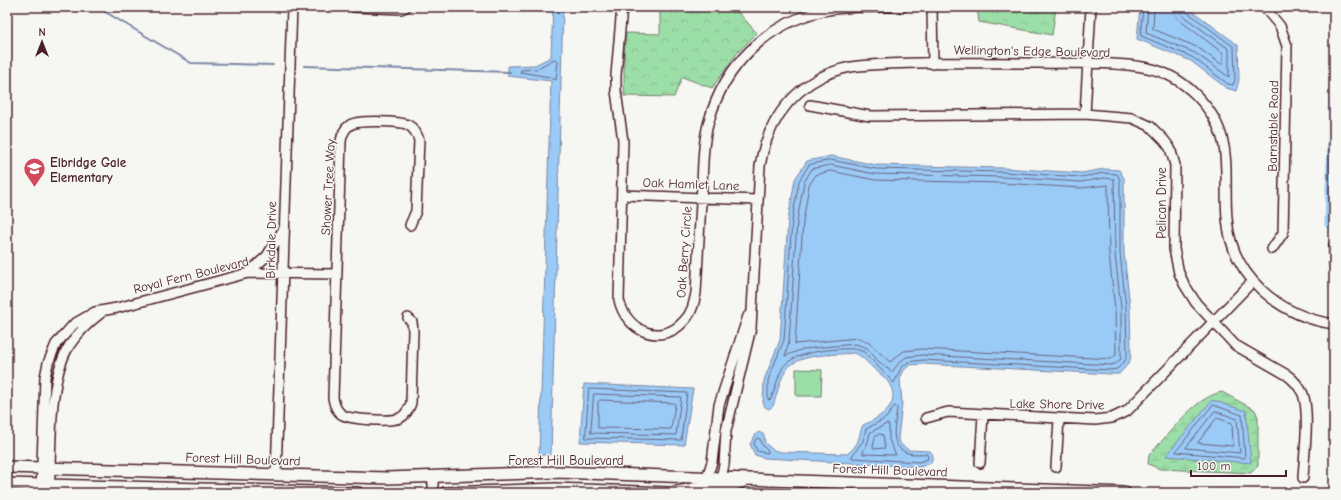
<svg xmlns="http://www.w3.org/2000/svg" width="1341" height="500" viewBox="0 0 1341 500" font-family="'Comic Neue',sans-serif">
<defs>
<pattern id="forest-crowns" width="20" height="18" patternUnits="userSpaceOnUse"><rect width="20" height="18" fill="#9cdea8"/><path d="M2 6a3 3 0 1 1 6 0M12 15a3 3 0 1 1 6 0" fill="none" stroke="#88be91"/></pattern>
<pattern id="wetland-marsh" width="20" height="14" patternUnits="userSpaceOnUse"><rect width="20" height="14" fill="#9cdea8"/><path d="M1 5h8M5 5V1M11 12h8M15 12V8" fill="none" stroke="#88be91"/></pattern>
</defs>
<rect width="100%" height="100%" fill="#f6f6f2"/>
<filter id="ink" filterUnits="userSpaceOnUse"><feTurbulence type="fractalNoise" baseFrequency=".025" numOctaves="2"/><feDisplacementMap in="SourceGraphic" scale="8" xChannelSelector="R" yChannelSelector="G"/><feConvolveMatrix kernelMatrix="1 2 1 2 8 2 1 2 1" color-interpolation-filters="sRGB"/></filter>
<g filter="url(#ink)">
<path fill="url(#forest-crowns)" stroke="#737e6a" d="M660 7H736L737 11 757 33 737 53 712 88 682 77 674 97 624 96V53L626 33 660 34Z
M977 7H1056L1052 35 979 22Z"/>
<path fill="url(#wetland-marsh)" stroke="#737e6a" d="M1222 392 1255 410 1258 417V466L1251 473 1160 469 1148 464 1149 455C1169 435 1194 397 1222 392Z"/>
<path fill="#9cdea8" stroke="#737e6a" d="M796 369 822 370 821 396H796Z"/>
<path fill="#9acaf6" stroke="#7a86a5" d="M553 7H563L551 455H539L551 81 508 76V66L535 65 551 57Z
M1140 7H1187L1238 45 1239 80 1236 91 1226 88 1191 61 1137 39Z
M831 156 876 165 1003 168 1082 173 1104 169 1119 170 1124 178V253L1130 307 1131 356 1129 363 1119 374H1111L923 364 910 365 904 370 900 379 902 403 898 438 901 445 909 450 930 451 933 455 931 463 920 467 765 458 755 455 750 444 756 434 759 432 764 435 765 443 773 450 781 452 847 454C861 443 857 439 863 425 885 416 906 399 883 376 880 373 876 371 873 368 866 362 863 356 854 353 835 355 799 353 787 369 780 378 777 395 773 406L769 409 765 407 763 402 764 380 780 340 788 220 795 179 807 161Z
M584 384 693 389 684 445 580 442Z
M1212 400 1246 411 1251 463 1166 456Z"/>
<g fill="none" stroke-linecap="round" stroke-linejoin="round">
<path stroke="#6a637c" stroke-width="1" d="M1143 7 1141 28V36L1192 57 1228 84 1233 85 1235 80 1234 47 1187 12 1185 7
M1148 7 1146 33 1195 53 1229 77V49L1183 16 1180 7
M1154 7 1153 29 1197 47 1221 64H1223V53L1179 20 1175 14 1174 7
M555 59 558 61 556 80 550 77 520 72 521 70 536 69Z
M831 160 876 169 1002 172 1081 177 1104 173 1117 174 1120 180V253L1126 308 1127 355 1125 361 1117 369 1111 370 923 360 908 362 901 368 894 383 864 352 856 349C837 348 794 351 783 367 778 376 775 389 771 399L768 400V380L784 340 792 221 799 181 809 165Z
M831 165 875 174 1002 177 1081 182 1104 178 1114 179 1115 254 1121 308V359L1115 364 1111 365 922 355 906 357 898 364 892 372 879 362 867 348 856 344 803 349 785 356 789 341 797 221 804 182 812 169Z
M831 171 875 180 1002 183 1081 188 1108 185 1109 254 1115 309 1116 355 1111 359 923 349 904 351 890 362 869 343 858 338 795 344 803 222 809 185 816 175Z
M589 389 687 393 681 440 586 438Z
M594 394 681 397 676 435 591 433Z
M600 400 674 403 675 405 671 429 598 428V402Z
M1213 405 1242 415 1245 458 1176 452Z
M895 406 897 408C896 424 887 446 908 453 913 455 921 453 927 454L928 459 919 462 852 458V456L863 441 866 429 886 418Z
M1215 411 1237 419 1240 453 1186 448Z
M1217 418 1232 423 1233 446 1198 443Z
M887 424 889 425V440L896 455 863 454V452L868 442 870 433Z
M880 434 883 435 885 448 874 449 873 447 875 437Z
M757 438 760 439 762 445 768 451V453L757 451 754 444Z"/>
<path stroke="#7a86a5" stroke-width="2" d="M7 7H97L191 63 273 65
M304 66 510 72"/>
<path stroke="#9acaf6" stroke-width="7" d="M1334 41 1328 224H1334"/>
<defs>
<path id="minor" d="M354 7 401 9 406 7
M622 7 616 75V91L623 141 619 300C626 331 661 347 684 321 692 313 694 303 696 293 698 257 700 221 702 184 703 163 703 141 709 121 724 66 767 23 823 11 849 6 876 7 902 7
M932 7 933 64
M1264 7 1280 26 1287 46 1283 233 1272 249
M810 105 870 116 1085 114 1132 118 1150 126 1164 140 1170 148 1175 165 1174 249 1179 273 1184 284 1196 303 1235 345 1287 375C1294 380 1299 386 1303 394 1310 414 1304 456 1303 478
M1085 114 1091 7
M622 195 758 200
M1334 245V263
M249 272 267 256 283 230
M408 318 412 322 413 330 411 403C409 409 406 415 400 418 391 422 349 420 341 414 336 410 334 404 333 398L341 141C342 135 344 129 350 125 358 120 400 121 408 125 414 128 417 134 419 140L416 211 410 225
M926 418 948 412 1095 420 1112 418 1127 411 1253 281
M980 463 983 415
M1056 467 1059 419
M276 474 292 7
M707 477 712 462 719 405 748 316
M721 478 724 465 726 431 751 328 760 166C766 127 787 94 823 76 834 71 846 67 858 66 917 61 978 63 1037 63 1072 64 1114 61 1148 68 1166 72 1183 82 1196 95 1236 135 1223 169 1227 218 1231 276 1279 316 1334 324
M41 493 45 377 48 363 56 344 74 324 95 312 117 308 248 273 337 274
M49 493C52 451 47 382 69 346 77 334 89 322 101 313
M433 493V477"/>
<path id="major" d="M7 467 387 478 557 472 1125 493
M7 484 358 493
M445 493 555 489 669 493
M672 493 704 487 721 478
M712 493 725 487 742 482"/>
</defs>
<use href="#minor" stroke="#4a1f2b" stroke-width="12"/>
<use href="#major" stroke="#4a1f2b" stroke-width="14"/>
<use href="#minor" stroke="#f6f6f2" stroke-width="9"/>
<use href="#major" stroke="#f6f6f2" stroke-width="11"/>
</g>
</g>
<defs>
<symbol id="school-pin" viewBox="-11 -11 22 30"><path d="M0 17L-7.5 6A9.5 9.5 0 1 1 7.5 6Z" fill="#d1495b" stroke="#f6f6f2"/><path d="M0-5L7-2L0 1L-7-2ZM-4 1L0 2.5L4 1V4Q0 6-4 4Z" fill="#fff"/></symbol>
</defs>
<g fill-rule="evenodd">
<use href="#school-pin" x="22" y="156" width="25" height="34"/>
</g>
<g text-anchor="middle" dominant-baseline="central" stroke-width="3" stroke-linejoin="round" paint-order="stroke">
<g font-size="13" fill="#4a1f2b" stroke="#f6f6f2">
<text transform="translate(1032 51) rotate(1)">Wellington's Edge Boulevard</text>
<text transform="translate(1273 126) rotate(-89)">Barnstable Road</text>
<text transform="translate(691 184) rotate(2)">Oak Hamlet Lane</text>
<text transform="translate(328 187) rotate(-87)">Shower Tree Way</text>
<text transform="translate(1161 203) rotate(-90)">Pelican Drive</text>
<text transform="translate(271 240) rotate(-89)">Birkdale Drive</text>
<text transform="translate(684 252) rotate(-86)">Oak Berry Circle</text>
<text transform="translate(191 275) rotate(-14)">Royal Fern Boulevard</text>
<text transform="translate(1057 404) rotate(1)">Lake Shore Drive</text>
<text transform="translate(243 459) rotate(2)">Forest Hill Boulevard</text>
<text x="566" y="460">Forest Hill Boulevard</text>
<text transform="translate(890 470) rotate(2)">Forest Hill Boulevard</text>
</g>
<g font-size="13" font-weight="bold" fill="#4a1f2b" stroke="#f6f6f2" text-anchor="start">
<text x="50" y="162">Elbridge Gale<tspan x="50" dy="15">Elementary</tspan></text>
</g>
</g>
<rect width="1341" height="500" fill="none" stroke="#f6f6f2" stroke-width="24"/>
<rect x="12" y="12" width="1317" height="476" fill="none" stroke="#4a1f2b" stroke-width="1.5" filter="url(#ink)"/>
<g transform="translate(42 42)" stroke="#f6f6f2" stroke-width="3" paint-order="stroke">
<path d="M0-3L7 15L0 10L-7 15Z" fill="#4a1f2b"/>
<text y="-6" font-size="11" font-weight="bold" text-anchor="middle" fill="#4a1f2b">N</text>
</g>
<path d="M1191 470v6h95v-6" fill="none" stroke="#4a1f2b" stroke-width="2"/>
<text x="1197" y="470" font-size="12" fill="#4a1f2b" stroke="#f6f6f2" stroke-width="3" paint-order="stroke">100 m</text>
</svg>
